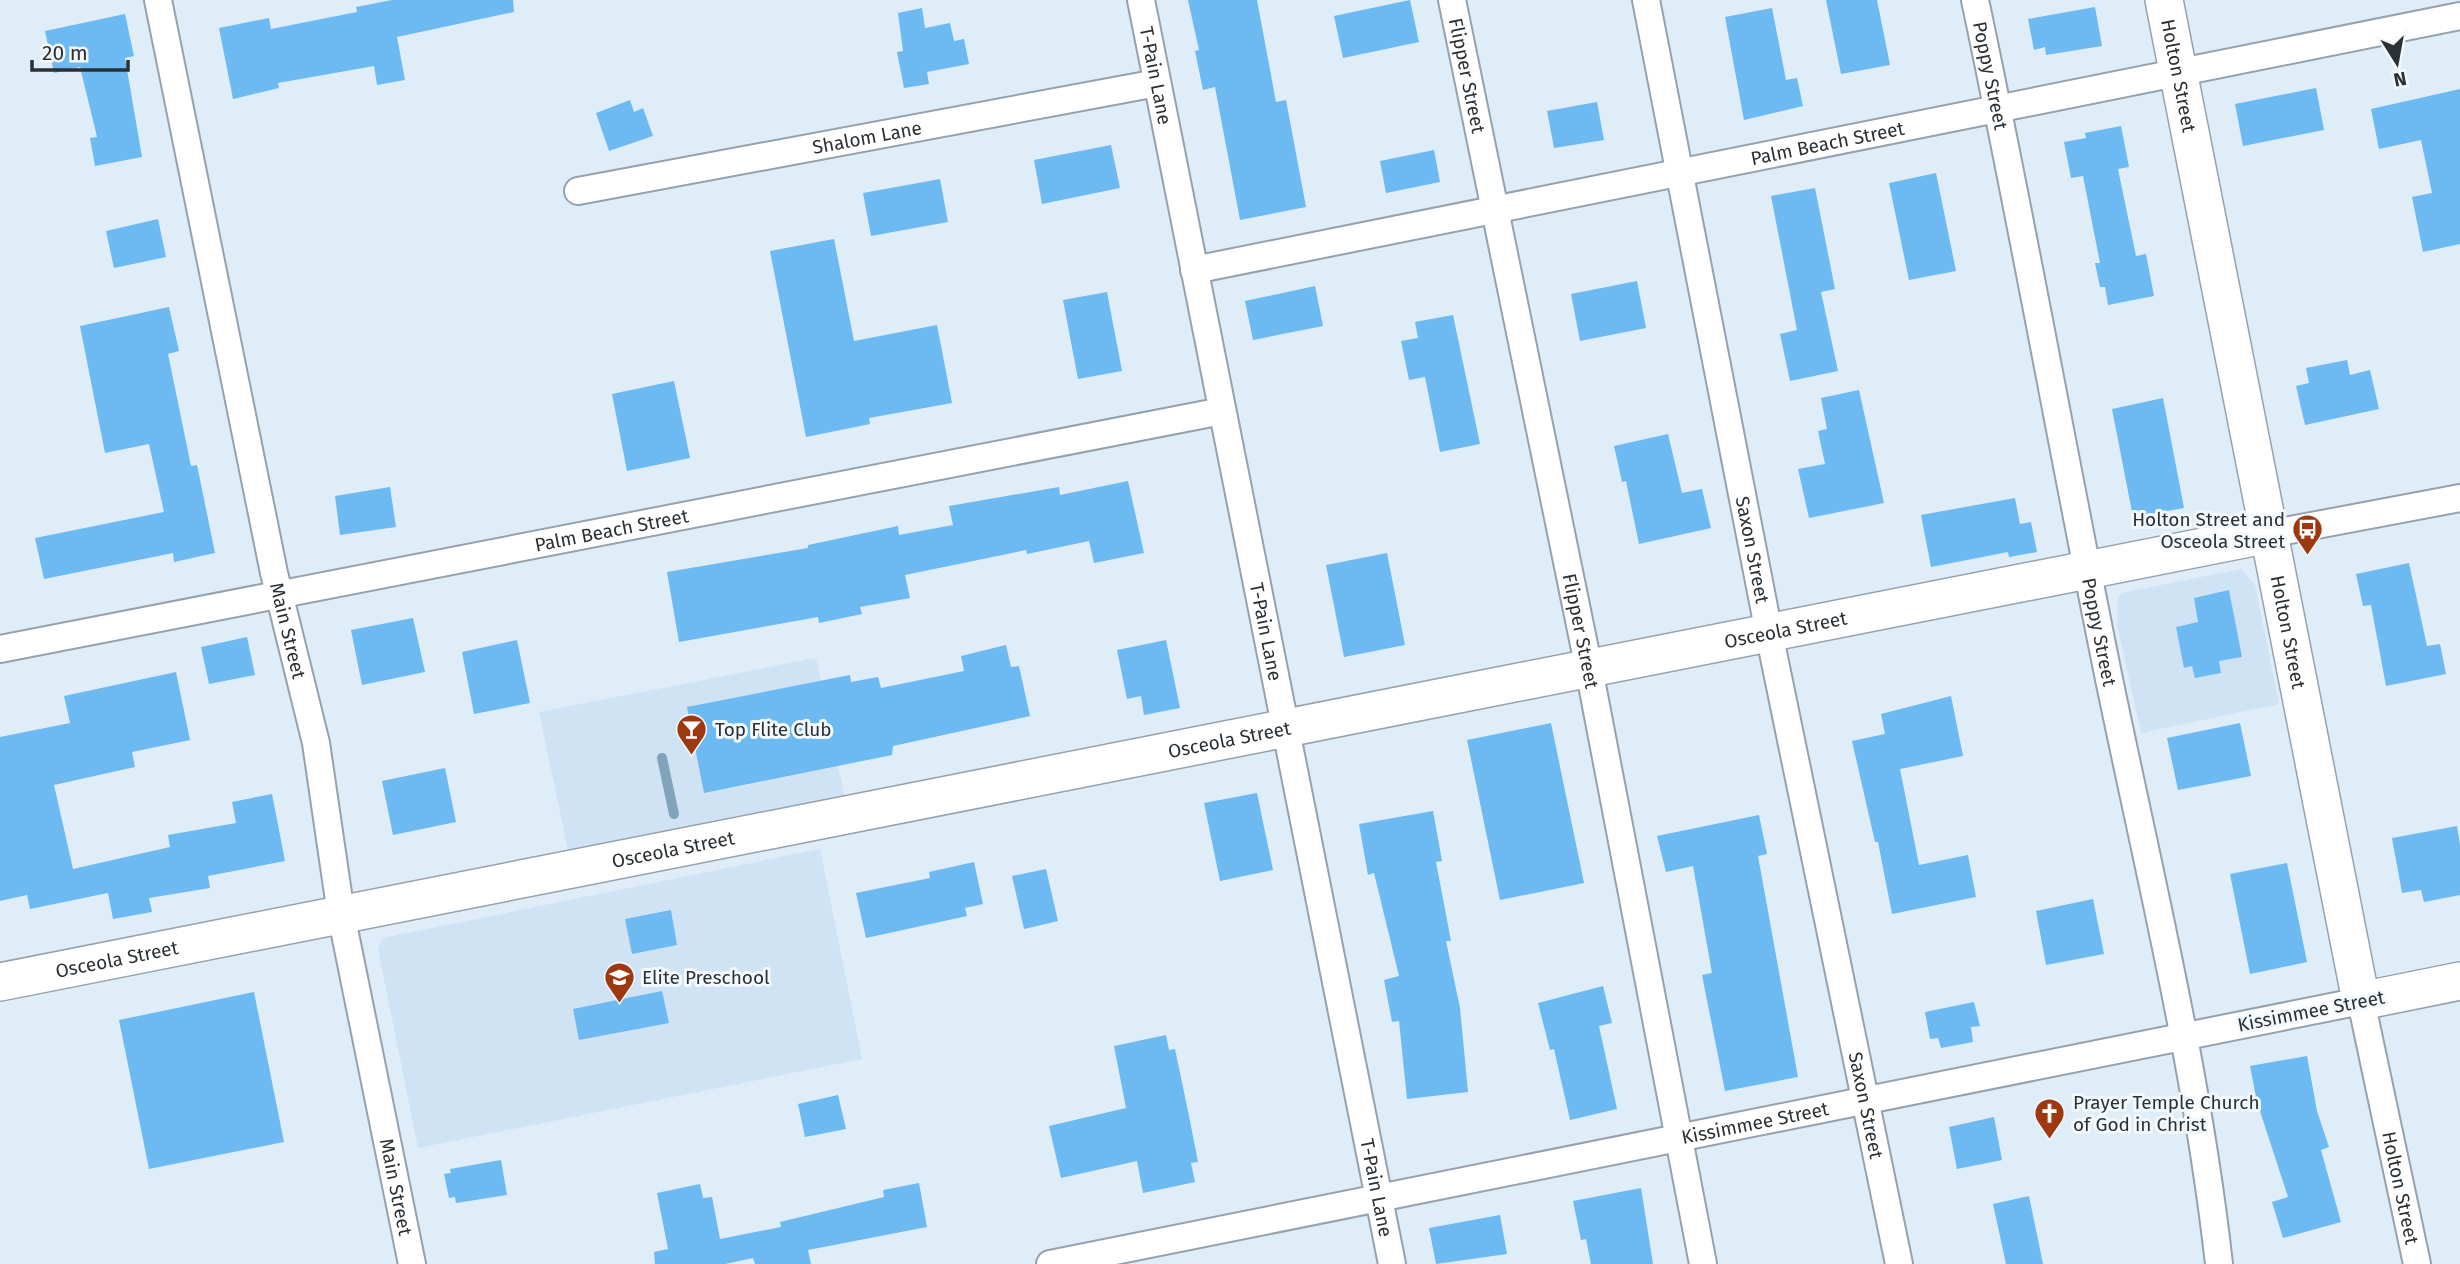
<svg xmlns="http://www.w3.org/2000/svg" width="2460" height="1264" viewBox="0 0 2460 1264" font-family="'Fira Sans',sans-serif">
<rect width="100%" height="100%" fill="#deedf8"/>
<path fill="#cfe3f4" d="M2241 569 2255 585 2279 704 2141 733 2117 625 2118 598 2121 593Z
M816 658 845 799 569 855 539 712Z
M820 849 862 1059 418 1148 378 949 383 938Z"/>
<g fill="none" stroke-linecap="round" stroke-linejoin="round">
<path stroke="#82a3bc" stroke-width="10" d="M662 758 674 814"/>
</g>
<path fill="#6db9f1" d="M392 0H513L514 12 397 37 405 80 377 85 374 66 278 83 279 88 233 99 219 28 269 18 271 29 357 12 356 7Z
M1188 0H1257L1276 102 1286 100 1306 207 1240 220 1215 87 1203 90 1195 51 1199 50Z
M1410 0 1419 42 1343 58 1334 16Z
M1826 0H1877L1890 65 1841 74Z
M2095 7 2102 46 2046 55 2045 47 2034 50 2028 19Z
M922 8 925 28 950 23 954 41 964 39 969 64 927 72 929 84 904 88 897 52 903 51 898 13Z
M1772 8 1786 80 1797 78 1803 106 1744 120 1725 17Z
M125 14 134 56 125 58 142 157 95 166 90 138 97 137 80 67 54 73 45 31Z
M2316 88 2324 130 2243 146 2235 104Z
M2460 89V244L2423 252 2412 197 2432 193 2421 140 2379 149 2371 109Z
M630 100 634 112 643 108 653 136 609 151 596 113Z
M1597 102 1604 140 1554 148 1547 111Z
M2121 126 2129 167 2118 169 2136 256 2146 254 2154 296 2108 305 2105 287H2100L2095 263H2100L2083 176 2071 178 2064 142 2086 138 2085 133Z
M1111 145 1120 188 1042 204 1034 160Z
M1434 150 1440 182 1386 193 1380 161Z
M1936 173 1956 271 1909 280 1889 183Z
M940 179 948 222 871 236 863 193Z
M1815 188 1835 289 1821 292 1838 371 1790 381 1780 334 1797 330 1771 196Z
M158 219 166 257 114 268 106 231Z
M834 239 854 341 937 325 952 403 869 418 870 424 806 437 770 251Z
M1637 281 1646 328 1580 341 1571 294Z
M1315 286 1323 326 1253 340 1245 301Z
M1107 292 1122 371 1078 379 1063 300Z
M169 307 179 351 168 354 191 466 197 465 215 553 174 562 173 553 44 579 35 538 164 512 149 444 105 453 80 326Z
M1453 315 1480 444 1440 452 1425 377 1409 380 1401 341 1418 338 1415 322Z
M2347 360 2350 375 2370 370 2379 409 2305 425 2296 386 2309 383 2306 368Z
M674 381 690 458 627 471 612 394Z
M1859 390 1884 503 1809 518 1798 469 1825 464 1818 431 1827 429 1821 398Z
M2163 398 2184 508 2133 517 2112 409Z
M1668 434 1682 493 1702 489 1711 528 1639 544 1626 481 1622 482 1614 446Z
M1128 481 1144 553 1094 563 1089 541 1027 554 1026 550 905 575 910 598 860 607 862 614 819 623 818 617 679 642 667 572 808 548V545L898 526 899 535 953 525 949 506 1059 487 1060 495Z
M390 487 396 527 340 535 335 496Z
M2015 498 2020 524 2031 522 2037 552 2009 557 2008 552 1931 567 1921 515Z
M1387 553 1405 645 1344 657 1326 565Z
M2409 563 2427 646 2440 644 2446 674 2386 686 2371 605 2363 606 2356 574Z
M2229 590 2242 657 2219 661 2221 673 2195 678 2192 666 2184 668 2176 627 2198 622 2194 598Z
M413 618 425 672 362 685 351 630Z
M247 637 255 675 209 684 201 647Z
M517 640 530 703 474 714 462 652Z
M1166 640 1180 708 1144 715 1141 696 1127 699 1117 650Z
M1006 645 1011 667 1019 666 1030 716 893 746 892 755 704 793 687 707 850 675 851 682 878 677 881 688 964 671 961 656Z
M176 672 190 740 132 752 135 767 54 785 73 869 170 847 168 835 236 823 232 802 272 794 285 861 208 876 210 888 149 898 152 912 113 919 108 893 30 909 27 895 0 901V737L70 723 64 696Z
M1951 696 1963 756 1900 769 1919 865 1968 855 1976 897 1892 914 1878 842H1875L1852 741 1885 734 1881 714Z
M1551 723 1584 883 1500 900 1467 740Z
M2240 723 2251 776 2178 790 2167 738Z
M445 768 456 822 393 835 382 781Z
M1257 793 1273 870 1220 881 1204 803Z
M1433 811 1442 861 1436 862 1451 941H1446L1460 1008 1468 1092 1407 1099 1399 1021 1392 1022 1384 980 1399 976 1374 873 1368 875 1359 824Z
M1759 815 1767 854 1758 856 1798 1077 1725 1091 1702 975 1712 973 1693 866 1666 872 1657 836Z
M2457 826 2460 845V895L2424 902 2421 890 2402 893 2392 838Z
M974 862 983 904 965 908 967 916 866 938 856 893 930 878 929 872Z
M2287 863 2307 962 2250 974 2230 874Z
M1046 869 1058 921 1024 929 1012 876Z
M2093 899 2104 954 2046 965 2036 911Z
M671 910 677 945 632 954 625 919Z
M1603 986 1612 1023 1599 1026 1617 1109 1570 1120 1554 1049 1550 1050 1538 1003Z
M662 991 669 1023 579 1040 573 1009Z
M254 992 284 1142 149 1169 119 1020Z
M1974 1002 1980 1026 1971 1027 1973 1042 1941 1048 1938 1038 1930 1039 1925 1012Z
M1166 1035 1169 1050 1175 1049 1189 1116 1198 1162 1191 1163 1195 1182 1143 1193 1137 1161 1061 1178 1049 1126 1126 1108 1114 1046Z
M2307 1056 2317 1111 2329 1147 2321 1150 2341 1222 2283 1238 2272 1202 2288 1197 2257 1102 2250 1066Z
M838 1095 846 1129 805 1137 798 1104Z
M1994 1117 2002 1160 1957 1169 1949 1127Z
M501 1160 507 1195 456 1203 455 1197 449 1198 444 1174 451 1173 450 1169Z
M919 1183 927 1227 808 1250 811 1264H755L753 1258 725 1264H655L654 1252 668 1249 657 1193 700 1184 703 1198 712 1197 720 1239 781 1227 780 1222 884 1197 883 1190Z
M1641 1188 1653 1264H1591L1586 1239 1581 1240 1573 1201Z
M2029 1196 2043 1264H2006L1993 1204Z
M1500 1215 1507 1254 1436 1264 1429 1228Z"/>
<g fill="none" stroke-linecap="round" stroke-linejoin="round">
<defs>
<g id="street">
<path id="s1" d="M158 0 274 573 316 743 341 914 412 1264"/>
<path id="s2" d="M1141 0 1392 1264"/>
<path id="s3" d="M1452 0 1589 669 1703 1264"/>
<path id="s4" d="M1646 0 1769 633 1899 1264"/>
<path id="s5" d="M1975 0C2023 226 2063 453 2109 679 2149 873 2197 1067 2219 1264"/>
<path id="s6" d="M578 191 1157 83"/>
<path id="s7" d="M1194 270 2460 16"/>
<path d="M2269 534 2460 498"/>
<path id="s8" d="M0 649 1222 411"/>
<path id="s9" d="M1050 1264 2361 1001 2417 1264"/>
</g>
<g id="secondary">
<path id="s10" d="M2164 0 2361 1001 2460 981"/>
<path id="s11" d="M0 982 2269 534"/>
</g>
</defs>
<use href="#street" stroke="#95a2ad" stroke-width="30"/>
<use href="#secondary" stroke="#95a2ad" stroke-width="40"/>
<use href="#street" stroke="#fff" stroke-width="26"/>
<use href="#secondary" stroke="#fff" stroke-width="37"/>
</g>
<defs>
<symbol id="bus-pin" viewBox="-11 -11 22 30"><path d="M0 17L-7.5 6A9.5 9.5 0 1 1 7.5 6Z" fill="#9e3810" stroke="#f3f9fd"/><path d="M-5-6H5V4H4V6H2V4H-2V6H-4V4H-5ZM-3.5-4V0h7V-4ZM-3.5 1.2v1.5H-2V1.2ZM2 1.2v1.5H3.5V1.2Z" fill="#fff"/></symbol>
<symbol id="bar-pin" viewBox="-11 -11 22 30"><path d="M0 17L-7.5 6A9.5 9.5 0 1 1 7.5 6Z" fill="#9e3810" stroke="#f3f9fd"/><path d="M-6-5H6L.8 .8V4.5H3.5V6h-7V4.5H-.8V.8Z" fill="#fff"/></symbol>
<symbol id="school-pin" viewBox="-11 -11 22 30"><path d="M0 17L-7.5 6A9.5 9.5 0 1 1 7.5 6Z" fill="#9e3810" stroke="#f3f9fd"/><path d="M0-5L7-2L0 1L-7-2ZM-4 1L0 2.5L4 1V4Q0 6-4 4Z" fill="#fff"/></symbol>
<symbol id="church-pin" viewBox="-11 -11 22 30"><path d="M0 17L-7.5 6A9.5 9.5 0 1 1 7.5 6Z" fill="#9e3810" stroke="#f3f9fd"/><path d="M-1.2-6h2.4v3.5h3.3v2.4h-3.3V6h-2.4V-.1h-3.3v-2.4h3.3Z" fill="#fff"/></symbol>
</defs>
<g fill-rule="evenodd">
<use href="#bus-pin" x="2290" y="512" width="35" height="47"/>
<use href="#bar-pin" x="674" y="712" width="35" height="47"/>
<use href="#school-pin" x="602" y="960" width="35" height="47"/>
<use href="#church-pin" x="2032" y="1096" width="35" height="47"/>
</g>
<g text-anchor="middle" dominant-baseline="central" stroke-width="6" stroke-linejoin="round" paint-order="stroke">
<g font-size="19" fill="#2b3034" stroke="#f3f9fd">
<text stroke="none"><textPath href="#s5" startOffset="77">Poppy Street</textPath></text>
<text stroke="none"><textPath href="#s2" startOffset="77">T-Pain Lane</textPath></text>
<text stroke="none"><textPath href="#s3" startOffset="77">Flipper Street</textPath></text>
<text stroke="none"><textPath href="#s10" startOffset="77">Holton Street</textPath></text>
<text stroke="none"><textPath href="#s6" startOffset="294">Shalom Lane</textPath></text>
<text stroke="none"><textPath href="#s7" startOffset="646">Palm Beach Street</textPath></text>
<text stroke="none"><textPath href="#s8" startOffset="623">Palm Beach Street</textPath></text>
<text stroke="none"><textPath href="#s4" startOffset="560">Saxon Street</textPath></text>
<text stroke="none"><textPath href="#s11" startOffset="1820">Osceola Street</textPath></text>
<text stroke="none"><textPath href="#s1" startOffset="644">Main Street</textPath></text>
<text stroke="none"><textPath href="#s3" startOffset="644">Flipper Street</textPath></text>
<text stroke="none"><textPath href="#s2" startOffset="644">T-Pain Lane</textPath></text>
<text stroke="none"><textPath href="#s5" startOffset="644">Poppy Street</textPath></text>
<text stroke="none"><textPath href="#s10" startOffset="644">Holton Street</textPath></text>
<text stroke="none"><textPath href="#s11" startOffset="1253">Osceola Street</textPath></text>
<text stroke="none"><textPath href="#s11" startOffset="686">Osceola Street</textPath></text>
<text stroke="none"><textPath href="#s11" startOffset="119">Osceola Street</textPath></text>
<text transform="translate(2311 1011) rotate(-11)">Kissimmee Street</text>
<text stroke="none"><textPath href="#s4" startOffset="1127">Saxon Street</textPath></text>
<text stroke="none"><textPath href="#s9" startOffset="719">Kissimmee Street</textPath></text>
<text stroke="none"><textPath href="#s1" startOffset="1211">Main Street</textPath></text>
<text stroke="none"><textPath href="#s2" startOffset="1211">T-Pain Lane</textPath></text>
<text stroke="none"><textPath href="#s9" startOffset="1528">Holton Street</textPath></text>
</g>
<g font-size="19" fill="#2b3034" stroke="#f3f9fd" text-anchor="start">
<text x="2285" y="519" text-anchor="end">Holton Street and<tspan x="2285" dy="22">Osceola Street</tspan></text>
<text x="715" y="729">Top Flite Club</text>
<text x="642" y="977">Elite Preschool</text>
<text x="2073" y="1102">Prayer Temple Church<tspan x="2073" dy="22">of God in Christ</tspan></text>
</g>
</g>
<g transform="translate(2397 63) rotate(169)" stroke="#f3f9fd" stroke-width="5" paint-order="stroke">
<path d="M0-5L12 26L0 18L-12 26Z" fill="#2b3034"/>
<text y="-10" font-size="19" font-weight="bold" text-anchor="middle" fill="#2b3034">N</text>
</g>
<path d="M32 60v10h96v-10" fill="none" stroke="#2b3034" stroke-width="3.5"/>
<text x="42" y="60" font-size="21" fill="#2b3034" stroke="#f3f9fd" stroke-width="5" paint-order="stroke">20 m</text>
</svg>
